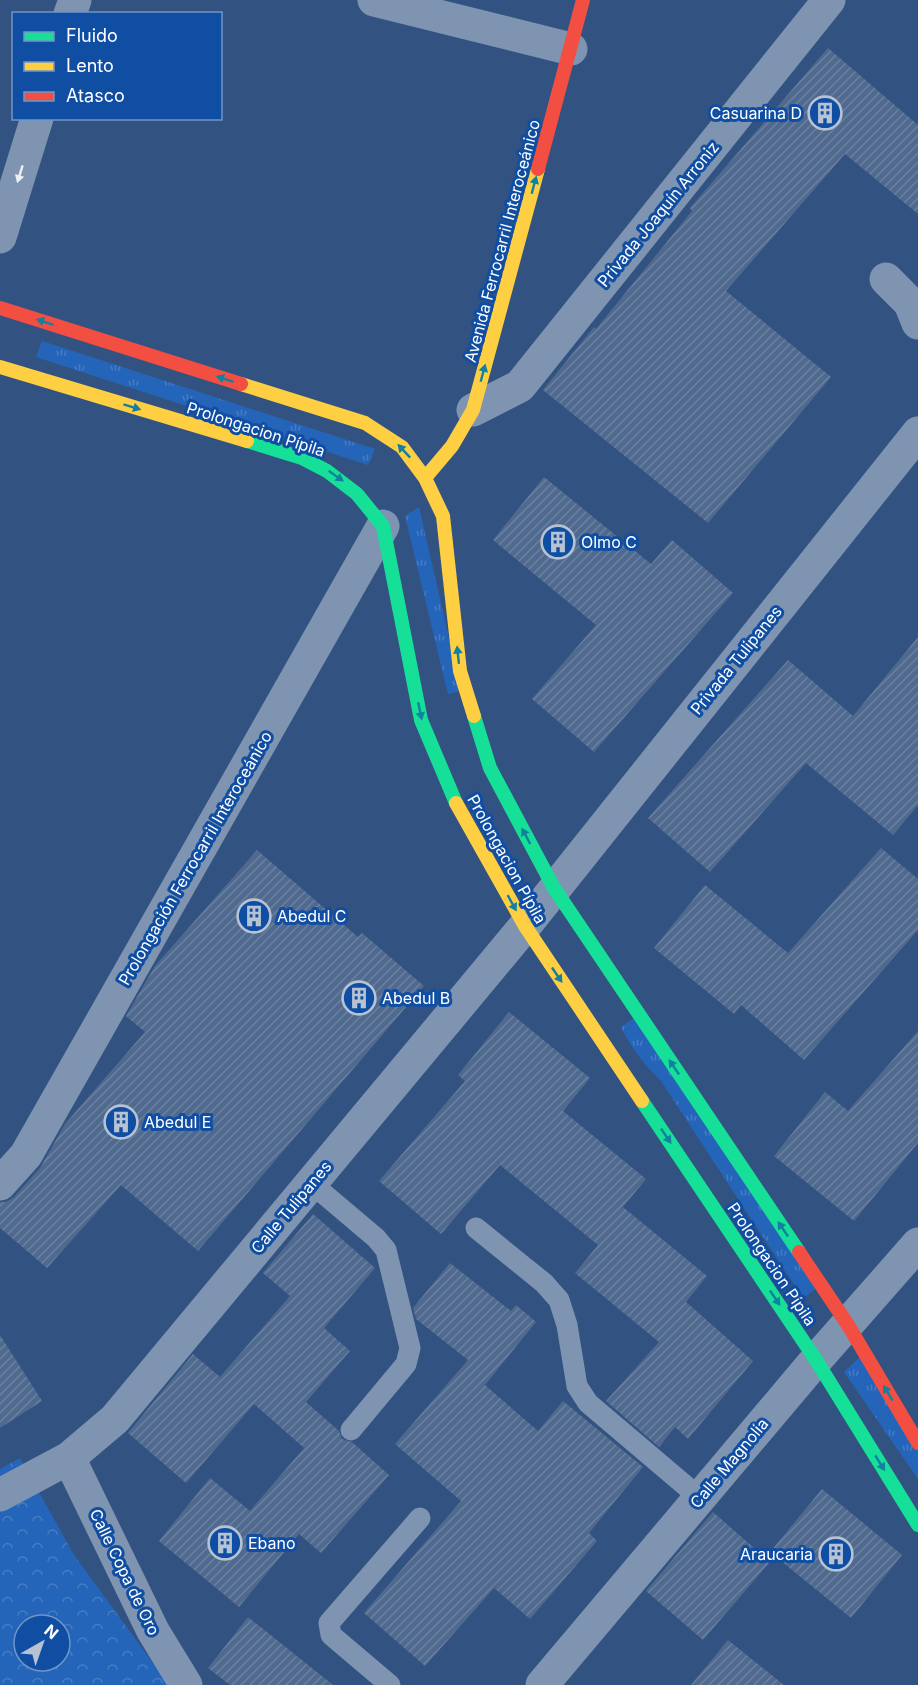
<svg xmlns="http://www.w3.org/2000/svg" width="918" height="1685" viewBox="0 0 918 1685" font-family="Inter,sans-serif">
<defs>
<pattern id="grass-tufts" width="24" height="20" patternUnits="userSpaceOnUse" patternTransform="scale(1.5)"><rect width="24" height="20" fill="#2565b9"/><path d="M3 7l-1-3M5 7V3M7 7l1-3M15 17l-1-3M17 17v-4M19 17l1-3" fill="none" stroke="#467cc4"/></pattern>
<pattern id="park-crowns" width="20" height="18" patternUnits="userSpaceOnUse" patternTransform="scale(1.5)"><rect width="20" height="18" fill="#2565b9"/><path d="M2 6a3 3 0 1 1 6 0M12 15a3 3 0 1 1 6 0" fill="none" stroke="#467cc4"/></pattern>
<pattern id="building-hatch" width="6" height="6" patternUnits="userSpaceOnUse" patternTransform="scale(1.5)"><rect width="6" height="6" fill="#506a8f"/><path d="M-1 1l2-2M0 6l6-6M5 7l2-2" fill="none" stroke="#6a80a0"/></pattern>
</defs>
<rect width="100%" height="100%" fill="#325381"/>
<path fill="url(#grass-tufts)" d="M42 341 375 449 368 465 36 357Z
M419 507 461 691 448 694 405 516Z
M634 1018 817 1288 803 1298 661 1081C645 1065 631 1048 621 1027Z
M861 1356 918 1439V1479L844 1372Z"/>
<path fill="url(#park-crowns)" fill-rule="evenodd" d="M20 1458 74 1555 169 1685H0V1469ZM24 1625H60V1661H24Z"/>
<path fill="url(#building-hatch)" d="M828 48 918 125V214L845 154 726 291 831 377 708 523 543 390 594 327 596 329 692 211 690 208Z
M544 477 651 564 672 540 733 593 594 752 532 699 596 625 493 540Z
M918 637V805L893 835 806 763 710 872 648 818 788 660 853 716Z
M881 848 918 879V930L804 1060 741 1005 734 1014 654 948 705 885 788 953Z
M257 850 358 937 362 933 424 986 198 1251 121 1185 47 1268 0 1228V1202H6L14 1197 40 1168 65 1124 145 1032 126 1016 155 966Z
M509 1012 590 1078 563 1111 646 1179 623 1207 707 1276 686 1302 753 1361 688 1439 675 1427 659 1447 606 1401 659 1342 575 1273 598 1245 500 1165 441 1234 379 1181 465 1081 458 1075Z
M918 1031V1143L854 1221 774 1156 825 1092 848 1111Z
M313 1214 375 1268 324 1328 350 1351 306 1402 339 1431 342 1439 352 1442 389 1475 321 1553 299 1534 239 1607 159 1541 210 1478 250 1511 304 1448 254 1404 186 1483 128 1433 193 1354 220 1377 290 1296 263 1273Z
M450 1263 511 1311 516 1305 536 1322 485 1385 538 1431 563 1401 643 1467 589 1533 597 1541 530 1619 494 1588 425 1666 364 1613 461 1501 395 1444 468 1360 416 1319 413 1308Z
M0 1335 42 1401 0 1428Z
M822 1489 902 1555 851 1618 770 1552Z
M713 1512 770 1562 703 1640 646 1591Z
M248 1617 333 1685H230L208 1668Z
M728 1640 784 1685H691Z"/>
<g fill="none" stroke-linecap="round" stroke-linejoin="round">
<path stroke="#7e94b1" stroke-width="21" d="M311 1183 376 1238 386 1250 410 1348 406 1364 351 1430
M476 1228 544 1283 559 1300 567 1325 577 1386 588 1403 700 1498
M390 1685 331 1635 329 1623 420 1518"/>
<path stroke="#7e94b1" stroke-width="33" d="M374 0 571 49
M70 14 75 0
M0 237 37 118
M886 279 910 303 918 323
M473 410 520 386 829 0
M0 1184 26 1155 383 526
M69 1458 153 1631 186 1685
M0 1495 69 1458 115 1419 525 926 918 433
M542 1685 816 1360 918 1244"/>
<path stroke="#16e098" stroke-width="14" d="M247 441 302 458 327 471 357 494 383 526 421 720 456 803
M474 716 490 768 554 888 799 1252
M642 1101 816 1360 918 1525"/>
<path stroke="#ffcf43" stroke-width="14" d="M0 367 247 441
M241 384 365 423 402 447 425 478 443 516 460 671 474 716
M425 478 452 446 473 410 538 169
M456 803 525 926 642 1101"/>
<path stroke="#f24e42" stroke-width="14" d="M538 169 583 0
M0 308 241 384
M799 1252 848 1325 918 1443"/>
</g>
<defs><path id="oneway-solid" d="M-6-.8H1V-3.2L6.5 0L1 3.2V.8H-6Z" transform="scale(1.5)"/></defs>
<use fill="#eceff3" href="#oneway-solid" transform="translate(20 174) rotate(107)"/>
<g fill="#12819f">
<use href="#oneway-solid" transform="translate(534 185) rotate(-75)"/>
<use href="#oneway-solid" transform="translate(45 322) rotate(-162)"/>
<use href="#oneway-solid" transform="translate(483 373) rotate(-75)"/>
<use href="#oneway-solid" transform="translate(225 379) rotate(-162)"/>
<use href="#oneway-solid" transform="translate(132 407) rotate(17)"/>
<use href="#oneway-solid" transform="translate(404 451) rotate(-133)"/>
<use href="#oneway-solid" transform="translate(336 476) rotate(35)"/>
<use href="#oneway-solid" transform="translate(458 655) rotate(-96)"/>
<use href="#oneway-solid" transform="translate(420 711) rotate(78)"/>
<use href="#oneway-solid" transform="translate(526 836) rotate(-118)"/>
<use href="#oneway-solid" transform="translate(512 903) rotate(61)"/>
<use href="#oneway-solid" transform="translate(557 975) rotate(56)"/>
<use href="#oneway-solid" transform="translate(674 1067) rotate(-124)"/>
<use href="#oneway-solid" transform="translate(666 1136) rotate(56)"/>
<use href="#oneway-solid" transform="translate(783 1229) rotate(-124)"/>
<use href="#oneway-solid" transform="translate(775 1298) rotate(56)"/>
<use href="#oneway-solid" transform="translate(888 1393) rotate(-121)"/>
<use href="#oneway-solid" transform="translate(880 1463) rotate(58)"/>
</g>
<defs>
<symbol id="building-ring" viewBox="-11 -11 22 22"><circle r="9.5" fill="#104ea3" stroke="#b7c3d3" stroke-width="1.5"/><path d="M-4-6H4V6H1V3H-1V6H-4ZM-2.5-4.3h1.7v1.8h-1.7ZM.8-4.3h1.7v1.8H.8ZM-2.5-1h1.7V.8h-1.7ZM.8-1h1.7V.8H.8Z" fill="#b7c3d3"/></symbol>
</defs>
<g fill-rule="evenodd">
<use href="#building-ring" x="806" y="94" width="38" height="38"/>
<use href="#building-ring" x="539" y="523" width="38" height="38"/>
<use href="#building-ring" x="235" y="897" width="38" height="38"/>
<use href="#building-ring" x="340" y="979" width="38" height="38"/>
<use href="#building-ring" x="102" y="1103" width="38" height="38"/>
<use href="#building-ring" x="206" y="1524" width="38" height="38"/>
<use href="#building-ring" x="817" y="1535" width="38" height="38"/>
</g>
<g text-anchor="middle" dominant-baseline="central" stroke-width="6" stroke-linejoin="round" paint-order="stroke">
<g font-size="16" fill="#fff" stroke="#104ea3" text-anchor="start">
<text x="802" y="113" text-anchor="end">Casuarina D</text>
<text x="581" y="542">Olmo C</text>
<text x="277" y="916">Abedul C</text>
<text x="382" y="998">Abedul B</text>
<text x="144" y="1122">Abedul E</text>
<text x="248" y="1543">Ebano</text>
<text x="813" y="1554" text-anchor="end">Araucaria</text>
</g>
<g font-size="16" fill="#fff" stroke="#104ea3">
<text transform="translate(658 214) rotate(-51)">Privada Joaquín Arroniz</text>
<text transform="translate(502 241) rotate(-75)">Avenida Ferrocarril Interoceánico</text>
<text transform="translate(256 429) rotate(18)">Prolongacion Pípila</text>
<text transform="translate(736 660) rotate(-51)">Privada Tulipanes</text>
<text transform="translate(195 858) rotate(-60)">Prolongación Ferrocarril Interoceánico</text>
<text transform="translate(507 859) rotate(61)">Prolongacion Pípila</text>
<text transform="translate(291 1207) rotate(-50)">Calle Tulipanes</text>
<text transform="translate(772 1264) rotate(56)">Prolongacion Pípila</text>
<text transform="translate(729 1463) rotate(-50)">Calle Magnolia</text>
<text transform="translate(125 1572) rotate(64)">Calle Copa de Oro</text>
</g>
</g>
<rect x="12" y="12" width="210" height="108" fill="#104ea3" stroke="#7095c8" stroke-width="1.5"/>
<rect x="24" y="32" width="30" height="9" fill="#16e098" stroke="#7095c8" stroke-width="1.5"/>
<text x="66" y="42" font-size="18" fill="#ffffff">Fluido</text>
<rect x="24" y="62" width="30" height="9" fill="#ffcf43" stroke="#7095c8" stroke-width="1.5"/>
<text x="66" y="72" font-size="18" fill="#ffffff">Lento</text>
<rect x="24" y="92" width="30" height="9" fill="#f24e42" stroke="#7095c8" stroke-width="1.5"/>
<text x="66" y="102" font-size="18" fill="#ffffff">Atasco</text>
<g transform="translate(42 1643) rotate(40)"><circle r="28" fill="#104ea3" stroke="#7095c8" stroke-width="1.5"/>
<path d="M0-4.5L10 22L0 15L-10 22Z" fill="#b7c3d3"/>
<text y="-9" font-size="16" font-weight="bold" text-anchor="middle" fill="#ffffff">N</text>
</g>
</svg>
